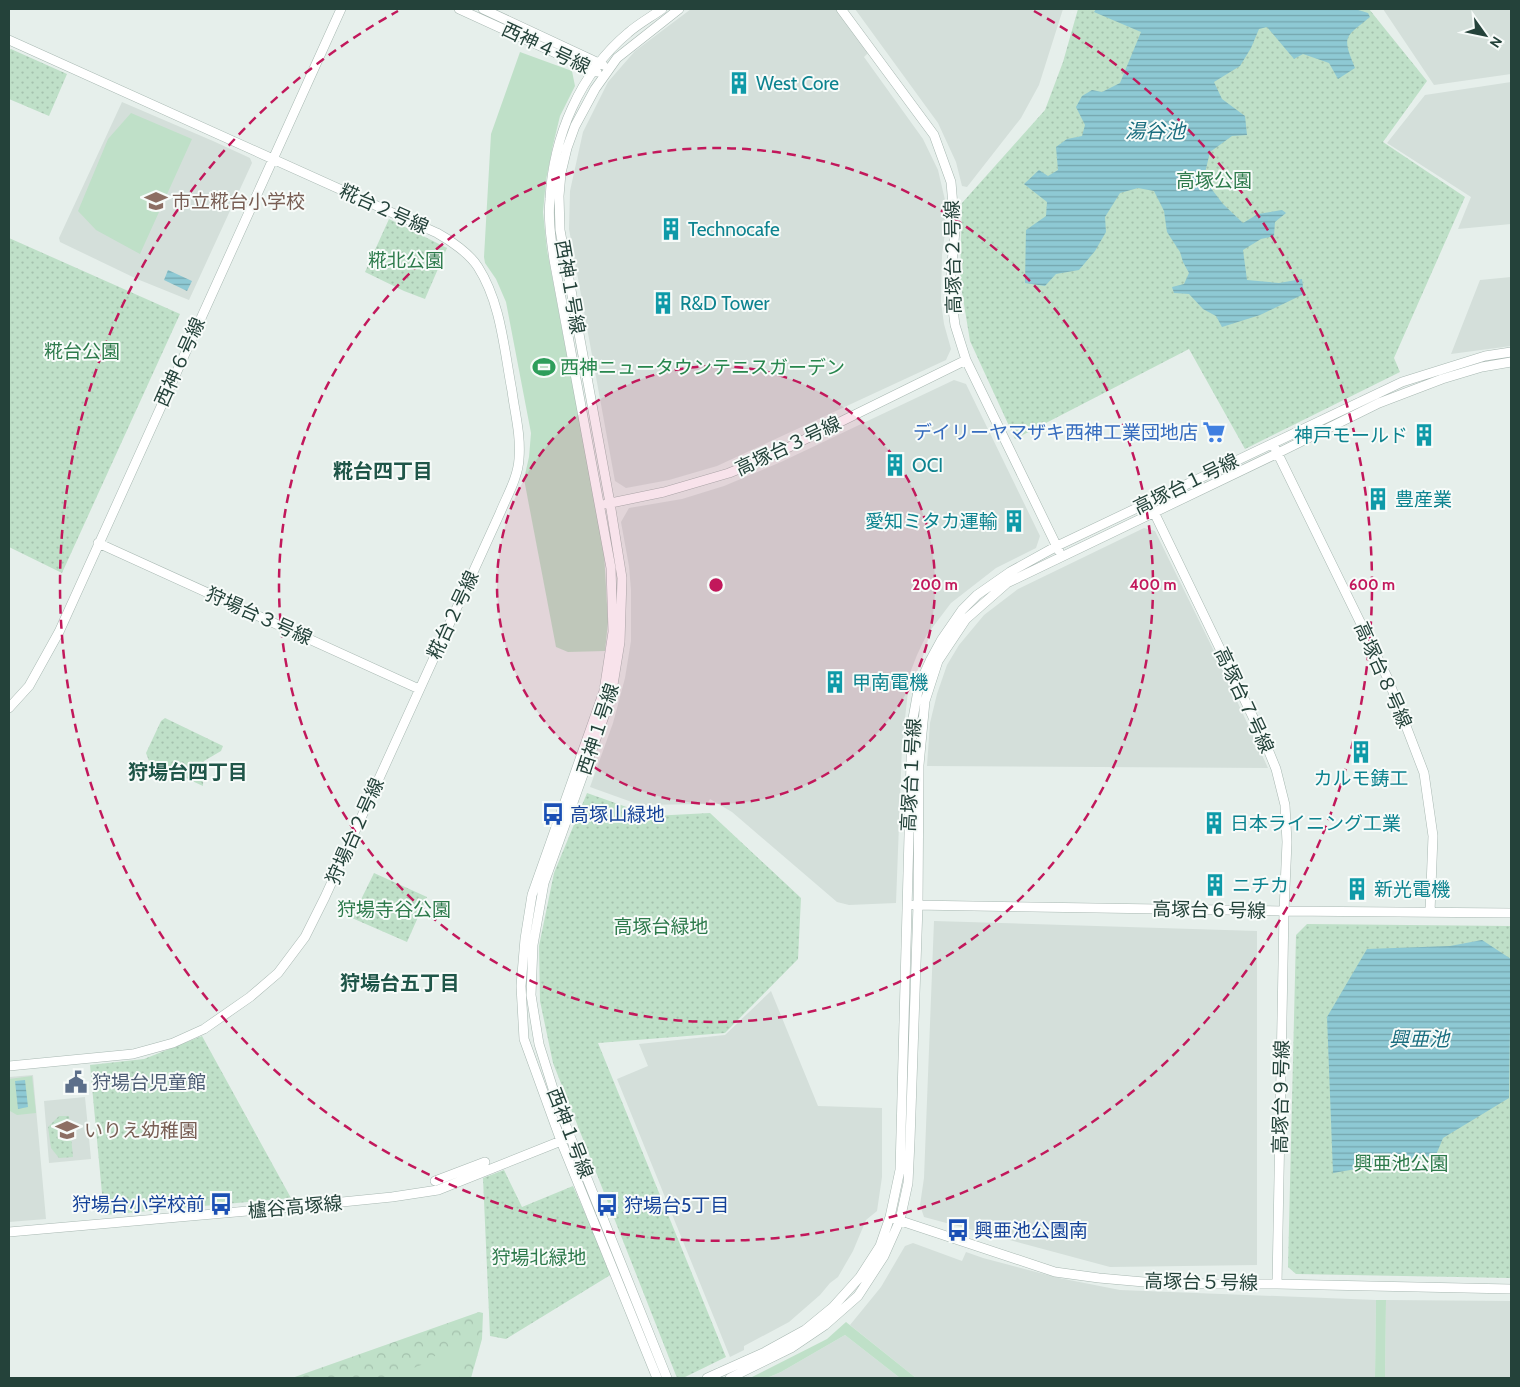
<svg xmlns="http://www.w3.org/2000/svg" width="1520" height="1387" viewBox="0 0 1520 1387" font-family="Cabin,'Noto Sans JP',sans-serif">
<defs>
<pattern id="forest-crowns" width="20" height="18" patternUnits="userSpaceOnUse" patternTransform="scale(1.25)"><rect width="20" height="18" fill="#bfe0c8"/><path d="M2 6a3 3 0 1 1 6 0M12 15a3 3 0 1 1 6 0" fill="none" stroke="#a4c1ad"/></pattern>
<pattern id="park-dots" width="8" height="8" patternUnits="userSpaceOnUse" patternTransform="scale(1.25)"><rect width="8" height="8" fill="#bfe0c8"/><path d="M2 2h.1M6 6h.1" fill="none" stroke="#a4c1ad" stroke-width="1.8" stroke-linecap="round"/></pattern>
<pattern id="water-rules" width="6" height="5" patternUnits="userSpaceOnUse" patternTransform="scale(1.25)"><rect width="6" height="5" fill="#8ec9d4"/><path d="M0 2.5h6" fill="none" stroke="#74a5ad"/></pattern>
</defs>
<rect width="100%" height="100%" fill="#e6efeb"/>
<path fill="#d4dfda" d="M691 9H837L868 53 864 57 923 139 938 170 945 200 946 225 942 255 941 302 944 324 951 349 946 360 717 466 669 480 626 488 615 481 569 229 570 191 583 132 608 82 635 51Z
M855 9H1063L1039 85 1021 118 967 187 962 186 956 162 938 123Z
M1383 9H1511V74L1434 85Z
M1511 82V224L1458 229 1471 197 1387 143 1425 95Z
M122 102 213 141 250 158 252 163 189 300 137 279 60 242 59 238Z
M1511 277V346L1451 354 1480 280Z
M954 380 966 384 1040 536 1036 548 996 568 951 603 926 636 917 655 910 673 902 746 896 903 849 905 837 902 732 812 710 799 707 804 640 805 590 787 613 723 625 678 631 641V590L629 566 621 522 629 508 682 499 724 486 781 462Z
M1144 528 1155 531 1212 647 1268 768 927 766 930 723 937 694 947 665 959 645 984 615 1018 589Z
M934 921 1257 931V1265L1110 1267 924 1217 920 1205 924 1178Z
M771 991 818 1106 882 1108V1177L877 1211 866 1220 853 1251 838 1277 830 1283 820 1295 789 1322 744 1346V1350L730 1357 617 1079 648 1066 639 1044 725 1035Z
M33 1075 46 1219 9 1222V1077Z
M85 1097 91 1159 49 1163 44 1101Z
M913 1243 962 1261 966 1252 983 1258 1059 1278 1120 1290 1376 1300 1375 1378H916L850 1325 881 1287 905 1246Z
M1386 1300 1511 1301V1378H1385Z
M845 1335 900 1378H767L781 1372Z"/>
<path fill="#bfe0c8" d="M520 52 572 71 575 86 560 116 553 145 546 180 543 212 547 250 604 552 608 622 605 651 568 652 556 647 524 479 529 457 531 433 506 302 496 279 485 263 484 257 491 134Z
M131 113 192 139 140 254 96 230 78 211 108 139Z
M32 1076 36 1113 17 1115 10 1111 9 1079Z
M1376 1300H1386L1385 1378H1375Z
M846 1322 916 1378H900L845 1335 781 1372 767 1378H750L827 1339Z
M478 1323 470 1378H361Z"/>
<path fill="url(#forest-crowns)" d="M479 1312 483 1313 482 1339 471 1378H459L465 1349 453 1344 421 1365 389 1378H292Z"/>
<path fill="url(#park-dots)" d="M1078 9H1369L1427 81 1383 142 1465 197 1394 358 1400 372 1245 449 1189 349 1015 439 970 341 960 280 962 203 1045 110 1063 62Z
M11 49 67 74 49 116 9 99V50Z
M389 219 447 248 425 299 404 291 365 272Z
M9 238 180 314 62 573 9 547Z
M165 718 223 746 221 751 204 761 203 786 149 761 146 753 161 721Z
M587 793 652 816 710 813 801 898 798 959 725 1033 598 1043 726 1357 683 1378H677L553 1063 540 1001 539 946 554 873Z
M374 873 427 897 407 942 352 918Z
M1307 924 1511 926V1278L1296 1274 1288 1267 1296 935Z
M202 1036 291 1198 104 1215 90 1065 144 1059Z
M59 1116H69L73 1157 59 1158 51 1148 48 1127Z
M504 1170 522 1207 573 1186 612 1274 506 1339 490 1336 483 1178Z"/>
<path fill="url(#water-rules)" d="M1096 9H1355L1368 13 1370 17C1344 38 1342 36 1355 68L1338 79 1329 63 1303 54 1294 59 1267 27 1259 29 1251 48 1240 66 1214 82 1222 99 1245 116 1247 135 1232 136 1210 152 1205 173 1210 187 1223 204 1243 223 1258 214 1282 210 1286 213 1275 222 1274 236 1261 239 1243 250 1247 280 1279 283 1302 279 1304 294 1260 315 1222 327 1216 316 1203 309 1189 294 1174 293 1172 287 1184 284 1189 273 1183 262 1180 252 1167 232 1164 211 1154 191 1138 188 1120 193 1105 217 1106 232 1095 251 1079 270 1056 274 1045 286 1025 283 1026 230 1046 216 1047 202 1024 184 1039 170 1048 176 1058 170 1056 147 1067 139 1082 136 1085 125 1076 107 1082 96 1092 90 1102 92 1120 83 1141 32 1094 12Z
M168 270 192 281 187 291 164 280Z
M1482 940 1511 959 1509 1098 1443 1138 1436 1155 1333 1173 1327 1017 1367 949 1450 946Z
M25 1080 28 1107 18 1109 15 1081Z"/>
<g fill="none" stroke-linecap="round" stroke-linejoin="round">
<defs>
<path id="minor" d="M459 9 597 72
M483 9 603 65
M841 9 934 135 951 182 955 230 950 286 955 325 966 360 1059 551
M9 40 437 233C450 240 470 254 478 267 501 303 504 349 512 391 515 414 521 435 519 459 518 477 507 496 500 513L325 897 305 937 278 973 250 997 204 1029 173 1043 133 1054 9 1066
M1275 448 1388 679 1424 773 1433 836 1430 912
M606 504 664 492 729 473 771 456 966 360
M1152 508 1265 742 1276 769 1285 805 1287 842 1284 911 1277 1284
M98 543 419 689
M9 708 29 686 59 632 341 9
M914 905 1284 911 1511 913
M435 1181 485 1162
M895 1219 1055 1272 1099 1278 1155 1283 1219 1284H1277L1511 1289
M9 1232 292 1207 392 1197 438 1190 566 1139
M657 1378 561 1141 524 1039 521 986 525 939 532 895 604 691 613 632 611 568 554 260C551 239 548 219 550 199 553 137 580 73 628 33 638 24 651 17 662 9
M667 1378 560 1111 539 1044 531 995 533 945 544 883 611 697 620 642 622 578 610 503 560 230 559 196 561 173 567 148 575 126 595 89 617 58 679 9
M707 1378 765 1352 805 1330 833 1307 860 1277 880 1246 890 1217 900 1170 912 724 919 685 930 661 942 639 962 610 977 595 1010 572 1057 546 1402 382 1485 356 1511 352
M730 1378 791 1348 825 1325 858 1296 884 1256 900 1220 908 1183 910 1141 918 905 919 765 925 701 938 661 966 619 1007 583 1278 453 1379 403 1442 379 1482 367 1511 362"/>
</defs>
<use href="#minor" stroke="#a8b8b2" stroke-width="10"/>
<use href="#minor" stroke="#fff" stroke-width="9"/>
</g>
<circle cx="716" cy="585" r="219" fill="#c2185b" fill-opacity=".12"/>
<g fill="none" stroke="#c2185b" stroke-width="2.5" stroke-dasharray="9 6">
<circle cx="716" cy="585" r="219"/>
<circle cx="716" cy="585" r="437"/>
<path d="M1034 11A656 656 0 1 1 398 11"/>
</g>
<defs>
<symbol id="building-bare" viewBox="-9 -9 18 18"><path d="M-4-6H4V6H1V3H-1V6H-4ZM-2.5-4.3h1.7v1.8h-1.7ZM.8-4.3h1.7v1.8H.8ZM-2.5-1h1.7V.8h-1.7ZM.8-1h1.7V.8H.8Z" fill="#0f9aa8" stroke="#f7fbf9" stroke-width="2.5" paint-order="stroke"/></symbol>
<symbol id="school-bare" viewBox="-9 -9 18 18"><path d="M0-5L7-2L0 1L-7-2ZM-4 1L0 2.5L4 1V4Q0 6-4 4Z" fill="#8d6e63" stroke="#f7fbf9" stroke-width="2.5" paint-order="stroke"/></symbol>
<symbol id="stadium-bare" viewBox="-9 -9 18 18"><path d="M0-5a6.5 5 0 1 0 0 10a6.5 5 0 1 0 0-10ZM-3.5-1.8h7v3.6h-7Z" fill="#2e9e5b" stroke="#f7fbf9" stroke-width="2.5" paint-order="stroke"/></symbol>
<symbol id="supermarket-bare" viewBox="-9 -9 18 18"><path d="M-6-5.5h2.5l.6 2H6L4.5 2H-2.5L-4.4-4H-6ZM-1.5 3.2a1.3 1.3 0 1 0 .1 0ZM3 3.2a1.3 1.3 0 1 0 .1 0Z" fill="#3f7fe0" stroke="#f7fbf9" stroke-width="2.5" paint-order="stroke"/></symbol>
<symbol id="bus-bare" viewBox="-9 -9 18 18"><path d="M-5-6H5V4H4V6H2V4H-2V6H-4V4H-5ZM-3.5-4V0h7V-4ZM-3.5 1.2v1.5H-2V1.2ZM2 1.2v1.5H3.5V1.2Z" fill="#1a4fb4" stroke="#f7fbf9" stroke-width="2.5" paint-order="stroke"/></symbol>
<symbol id="civic-bare" viewBox="-9 -9 18 18"><path d="M-.6-6.5H3V-4.5H.6V-3L4-1V1h2V6H-6V1h2V-1L-.6-3ZM-1.2 2.5V6h2.4V2.5Z" fill="#5c6f8a" stroke="#f7fbf9" stroke-width="2.5" paint-order="stroke"/></symbol>
</defs>
<g fill-rule="evenodd">
<use href="#building-bare" x="723" y="67" width="32" height="32"/>
<use href="#school-bare" x="140" y="185" width="32" height="32"/>
<use href="#building-bare" x="655" y="213" width="32" height="32"/>
<use href="#building-bare" x="647" y="287" width="32" height="32"/>
<use href="#stadium-bare" x="528" y="351" width="32" height="32"/>
<use href="#supermarket-bare" x="1198" y="416" width="32" height="32"/>
<use href="#building-bare" x="1408" y="419" width="32" height="32"/>
<use href="#building-bare" x="879" y="449" width="32" height="32"/>
<use href="#building-bare" x="1362" y="483" width="32" height="32"/>
<use href="#building-bare" x="998" y="505" width="32" height="32"/>
<use href="#building-bare" x="819" y="666" width="32" height="32"/>
<use href="#building-bare" x="1345" y="736" width="32" height="32"/>
<use href="#bus-bare" x="537" y="798" width="32" height="32"/>
<use href="#building-bare" x="1198" y="807" width="32" height="32"/>
<use href="#building-bare" x="1199" y="869" width="32" height="32"/>
<use href="#building-bare" x="1341" y="873" width="32" height="32"/>
<use href="#civic-bare" x="60" y="1066" width="32" height="32"/>
<use href="#school-bare" x="51" y="1114" width="32" height="32"/>
<use href="#bus-bare" x="205" y="1188" width="32" height="32"/>
<use href="#bus-bare" x="591" y="1189" width="32" height="32"/>
<use href="#bus-bare" x="942" y="1214" width="32" height="32"/>
</g>
<g text-anchor="middle" dominant-baseline="central" stroke-width="4" stroke-linejoin="round" paint-order="stroke">
<g font-size="19" fill="#24423a" stroke="#f7fbf9">
<text transform="translate(546 48) rotate(25)">西神４号線</text>
<text transform="translate(384 209) rotate(24)">糀台２号線</text>
<text transform="translate(953 257) rotate(-91)">高塚台２号線</text>
<text transform="translate(570 287) rotate(80)">西神１号線</text>
<text transform="translate(180 362) rotate(-66)">西神６号線</text>
<text transform="translate(788 446) rotate(-25)">高塚台３号線</text>
<text transform="translate(1186 484) rotate(-26)">高塚台１号線</text>
<text transform="translate(453 615) rotate(-65)">糀台２号線</text>
<text transform="translate(259 616) rotate(24)">狩場台３号線</text>
<text transform="translate(1383 675) rotate(66)">高塚台８号線</text>
<text transform="translate(1244 700) rotate(65)">高塚台７号線</text>
<text transform="translate(598 729) rotate(-72)">西神１号線</text>
<text transform="translate(911 775) rotate(-87)">高塚台１号線</text>
<text transform="translate(355 831) rotate(-66)">狩場台２号線</text>
<text transform="translate(1209 910) rotate(1)">高塚台６号線</text>
<text transform="translate(1281 1097) rotate(-89)">高塚台９号線</text>
<text transform="translate(570 1133) rotate(69)">西神１号線</text>
<text transform="translate(295 1207) rotate(-5)">櫨谷高塚線</text>
<text transform="translate(1201 1282) rotate(1)">高塚台５号線</text>
</g>
<g font-size="19" fill="#0d838f" stroke="#f7fbf9" text-anchor="start">
<text x="756" y="83">West Core</text>
<text x="688" y="229">Technocafe</text>
<text x="680" y="303">R&amp;D Tower</text>
<text x="1408" y="435" text-anchor="end">神戸モールド</text>
<text x="912" y="465">OCI</text>
<text x="1395" y="499">豊産業</text>
<text x="998" y="521" text-anchor="end">愛知ミタカ運輸</text>
<text x="852" y="682">甲南電機</text>
<text x="1361" y="778" text-anchor="middle">カルモ鋳工</text>
<text x="1230" y="823">日本ライニング工業</text>
<text x="1232" y="885">ニチカ</text>
<text x="1374" y="889">新光電機</text>
</g>
<g font-size="19" fill="#2d7a4b" stroke="#f7fbf9">
<text x="1214" y="180">高塚公園</text>
<text x="406" y="260">糀北公園</text>
<text x="82" y="351">糀台公園</text>
<text x="394" y="909">狩場寺谷公園</text>
<text x="661" y="926">高塚台緑地</text>
<text x="1401" y="1163">興亜池公園</text>
<text x="539" y="1257">狩場北緑地</text>
</g>
<g font-size="19" fill="#785e54" stroke="#f7fbf9" text-anchor="start">
<text x="172" y="201">市立糀台小学校</text>
<text x="84" y="1130">いりえ幼稚園</text>
</g>
<g font-size="19" fill="#27864d" stroke="#f7fbf9" text-anchor="start">
<text x="560" y="367">西神ニュータウンテニスガーデン</text>
</g>
<g font-size="19" fill="#366cbe" stroke="#f7fbf9" text-anchor="end">
<text x="1198" y="432">デイリーヤマザキ西神工業団地店</text>
</g>
<g font-size="19" fill="#164399" stroke="#f7fbf9" text-anchor="start">
<text x="570" y="814">高塚山緑地</text>
<text x="205" y="1204" text-anchor="end">狩場台小学校前</text>
<text x="624" y="1205">狩場台5丁目</text>
<text x="974" y="1230">興亜池公園南</text>
</g>
<g font-size="19" fill="#4e5e75" stroke="#f7fbf9" text-anchor="start">
<text x="92" y="1082">狩場台児童館</text>
</g>
<g font-size="20" font-style="italic" fill="#1c6f80" stroke="#f7fbf9">
<text x="1155" y="131">湯谷池</text>
<text x="1419" y="1039">興亜池</text>
</g>
<g font-size="20" font-weight="bold" fill="#1f5548" stroke="#f7fbf9">
<text x="383" y="471">糀台四丁目</text>
<text x="188" y="772">狩場台四丁目</text>
<text x="400" y="983">狩場台五丁目</text>
</g>
</g>
<circle cx="716" cy="585" r="8" fill="#c2185b" stroke="#f7fbf9" stroke-width="2.5"/>
<g font-size="15" text-anchor="middle" font-weight="bold" fill="#c2185b" stroke="#f7fbf9" stroke-width="4" stroke-linejoin="round" paint-order="stroke">
<text x="935" y="590">200 m</text>
<text x="1153" y="590">400 m</text>
<text x="1372" y="590">600 m</text>
</g>
<rect width="1520" height="1387" fill="none" stroke="#24423a" stroke-width="20"/>
<g transform="translate(1485 35) rotate(123)" stroke="#f7fbf9" stroke-width="4" paint-order="stroke">
<path d="M0-4L9 19L0 12L-9 19Z" fill="#24423a"/>
<text y="-8" font-size="14" font-weight="bold" text-anchor="middle" fill="#24423a">N</text>
</g>
</svg>
